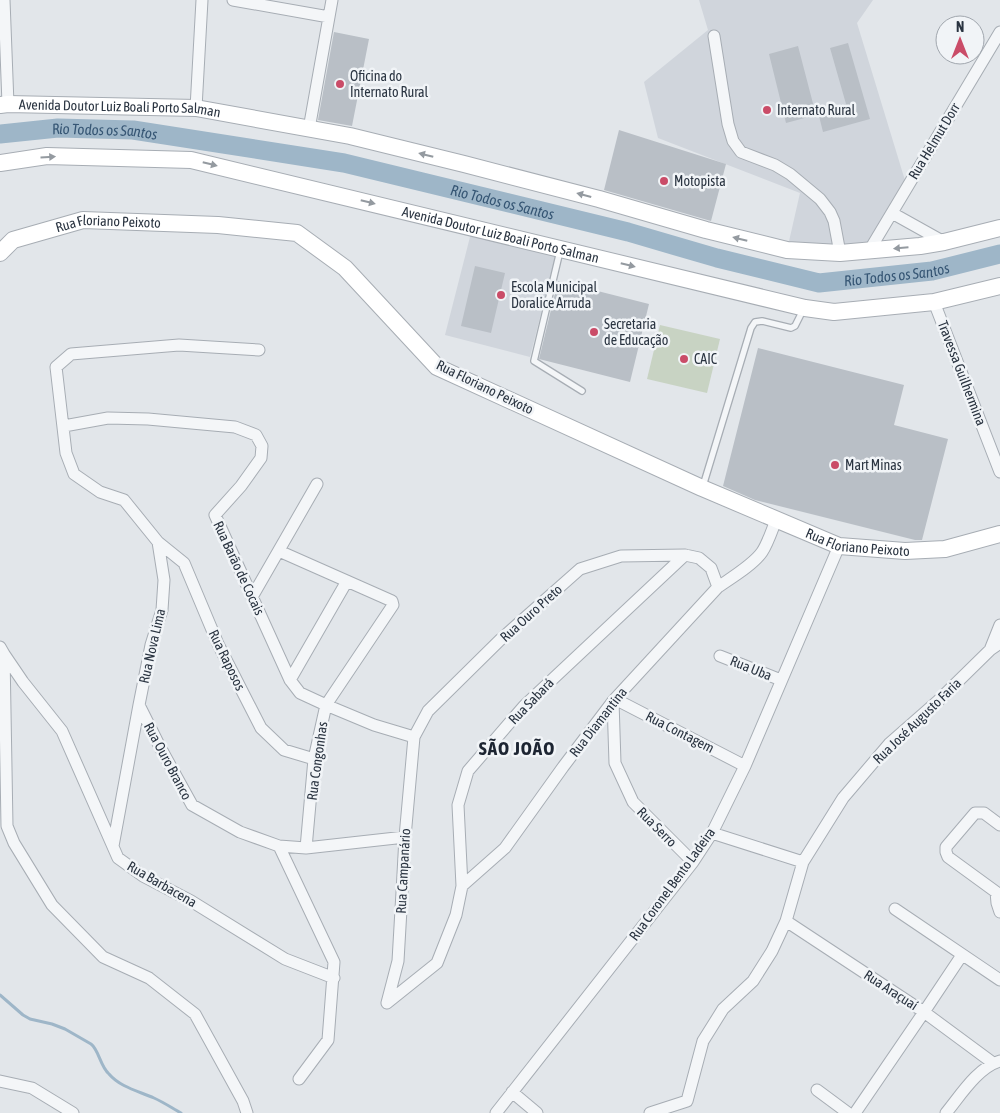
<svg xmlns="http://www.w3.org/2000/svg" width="1000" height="1113" viewBox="0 0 1000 1113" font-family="'Asap Condensed',sans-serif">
<rect width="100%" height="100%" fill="#e2e6ea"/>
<path fill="#d0d5dc" d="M699 0H873L857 23 907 187 869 251 787 250 800 193 658 138 644 82 708 30Z
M471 233 556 254 530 357 445 335Z"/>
<path fill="#c8d3c3" d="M660 325 720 339 707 393 647 379Z"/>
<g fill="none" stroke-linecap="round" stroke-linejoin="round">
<path stroke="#9eb6c8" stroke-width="3" d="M0 995 23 1015 30 1019 52 1024 65 1029 91 1044C99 1050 100 1066 109 1074 120 1087 138 1091 154 1098 163 1102 172 1108 181 1113"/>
<path stroke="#9eb6c8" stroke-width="19" id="s1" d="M0 134 58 128 133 130 344 163 628 232 717 258 819 283 932 271 1000 254"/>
</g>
<path fill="#b9bfc6" d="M334 32 369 39 352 126 318 120Z
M848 43 870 119 823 132 818 112 846 104 830 48Z
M798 46 816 115 786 123 769 54Z
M619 130 726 164 711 221 604 190Z
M475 266 505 273 491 333 461 326Z
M558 281 649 304 630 382 539 359Z
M758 348 904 385 894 425 948 439 922 540H915L755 500 723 486Z"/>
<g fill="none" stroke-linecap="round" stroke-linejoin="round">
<defs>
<path id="lane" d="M560 251 534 361 582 391
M703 486 751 328 755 322 762 321 791 328 795 326 803 310"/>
<path id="street" d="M4 0 8 104
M233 0 329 17
M714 36 728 124 733 141 741 152 775 165 790 174 820 199 830 212 834 221 840 253
M196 108 202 0
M309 129 332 0
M892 213 944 242
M869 251 1000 32
M934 302 1000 472
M64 426 108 418 148 419 235 427 256 435 262 446 261 458 241 486 215 515 290 680 300 693 326 705 374 725 414 737
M158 542 184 563 218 644 261 728 284 750 314 759
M279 551 392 601 393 605 326 705 314 759 306 848
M718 587C731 578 753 565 762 552 768 543 772 530 776 520
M252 597 317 484
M0 647 4 654 7 826 14 843 52 905 103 957 149 978 195 1014 243 1101 247 1113
M990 650 1000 625
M4 654 23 682 62 731 118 858 143 876 191 901 285 959 334 978
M720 656 781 680
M290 680 347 581
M615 699 745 766
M613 701 615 763 633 802 693 862
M139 705 160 747 192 805 240 832 279 846 306 848 405 837
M1000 825 984 813H975L946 847V852L948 857 996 892 997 903 1000 912
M712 833 803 862
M113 846 139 705 151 645 162 610 164 580 158 542 124 500 100 492 74 474 66 453 56 367 71 354 179 345 259 350
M279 846 334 962 328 1040 299 1079
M895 909 1000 980
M786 921 924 1012 993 1063
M387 1003 398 961 402 892 405 837 414 737 428 711 501 639 580 569 621 556 685 555 699 558 711 568 718 587 613 701 563 767 505 848 462 886
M387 1003 437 963 456 915 462 886 458 805 468 771 524 706 685 555
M0 1081 32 1088 73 1113
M817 1090 848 1113
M512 1092 537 1113
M496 1113 693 862 712 833 745 766 839 546
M650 1113 687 1101 703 1041 723 1009 753 981 772 951 786 921 803 862 843 798 889 744 938 701 990 650 1000 643
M855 1113 924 1012 962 955
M946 1113C960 1096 978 1067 1000 1061"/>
<g id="secondary">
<path id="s2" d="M0 105 8 104 196 108 350 136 464 164 599 199 706 230 787 250 840 253 920 246 944 242 1000 228"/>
<path id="s3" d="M0 163 47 156 191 160 805 308 834 312 934 302 1000 286"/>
<path id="s4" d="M0 253 13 240 83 220 218 225 297 233 345 268 437 367 702 488 839 546 905 551 945 549 1000 534"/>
</g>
</defs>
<use href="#lane" stroke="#a7adb4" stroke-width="8"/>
<use href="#street" stroke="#a7adb4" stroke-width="13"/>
<use href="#secondary" stroke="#a7adb4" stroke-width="18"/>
<use href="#lane" stroke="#f4f6f8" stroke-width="5.5"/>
<use href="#street" stroke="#f4f6f8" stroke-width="11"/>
<use href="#secondary" stroke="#fff" stroke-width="16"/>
</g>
<defs><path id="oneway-solid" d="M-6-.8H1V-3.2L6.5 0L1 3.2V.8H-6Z" transform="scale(1.25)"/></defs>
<g fill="#949aa0">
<use href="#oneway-solid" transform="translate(426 155) rotate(-166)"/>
<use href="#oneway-solid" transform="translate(48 157) rotate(-3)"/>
<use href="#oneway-solid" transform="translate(210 164) rotate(14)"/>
<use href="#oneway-solid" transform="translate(584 195) rotate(-165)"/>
<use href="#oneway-solid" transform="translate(368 202) rotate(14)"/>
<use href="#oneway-solid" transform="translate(740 239) rotate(-166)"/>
<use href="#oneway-solid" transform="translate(901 248) rotate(175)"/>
<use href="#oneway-solid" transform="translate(628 265) rotate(14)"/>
</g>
<g fill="#ca4c68" stroke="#f1f4f7" stroke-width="2">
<circle cx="340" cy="84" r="5"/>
<circle cx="767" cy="110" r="5"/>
<circle cx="664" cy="181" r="5"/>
<circle cx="501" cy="295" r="5"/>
<circle cx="594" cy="332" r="5"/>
<circle cx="684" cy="359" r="5"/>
<circle cx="835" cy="465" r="5"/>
</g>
<g text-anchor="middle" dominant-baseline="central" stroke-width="5" stroke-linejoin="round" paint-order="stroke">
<g font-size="14" fill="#2a3441" stroke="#f1f4f7" text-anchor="start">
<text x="350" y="76">Oficina do<tspan x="350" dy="16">Internato Rural</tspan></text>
<text x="777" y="110">Internato Rural</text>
<text x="674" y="181">Motopista</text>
<text x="511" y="287">Escola Municipal<tspan x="511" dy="16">Doralice Arruda</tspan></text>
<text x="604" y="324">Secretaria<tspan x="604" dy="16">de Educação</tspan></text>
<text x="694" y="359">CAIC</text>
<text x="845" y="465">Mart Minas</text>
</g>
<g font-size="14" fill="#2a3441" stroke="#f1f4f7">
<text stroke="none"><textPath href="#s2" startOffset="120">Avenida Doutor Luiz Boali Porto Salman</textPath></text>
<text transform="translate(934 141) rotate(-59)">Rua Helmut Dorr</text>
<text stroke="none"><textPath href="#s4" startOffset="116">Rua Floriano Peixoto</textPath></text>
<text stroke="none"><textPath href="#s3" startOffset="510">Avenida Doutor Luiz Boali Porto Salman</textPath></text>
<text transform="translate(962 373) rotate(69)">Travessa Guilhermina</text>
<text transform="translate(485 387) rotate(26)">Rua Floriano Peixoto</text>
<text stroke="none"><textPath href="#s4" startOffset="958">Rua Floriano Peixoto</textPath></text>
<text transform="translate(239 568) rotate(65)">Rua Barão de Cocais</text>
<text transform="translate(531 613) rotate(-42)">Rua Ouro Preto</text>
<text transform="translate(152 646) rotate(-77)">Rua Nova Lima</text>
<text transform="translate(227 660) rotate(64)">Rua Raposos</text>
<text transform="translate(751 668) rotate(22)">Rua Uba</text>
<text transform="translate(531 701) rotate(-46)">Rua Sabará</text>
<text transform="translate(917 721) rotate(-44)">Rua José Augusto Faria</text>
<text transform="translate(598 722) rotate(-52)">Rua Diamantina</text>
<text transform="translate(680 732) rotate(27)">Rua Contagem</text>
<text transform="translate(168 761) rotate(62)">Rua Ouro Branco</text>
<text transform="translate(317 761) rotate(-82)">Rua Congonhas</text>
<text transform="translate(657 827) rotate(45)">Rua Serro</text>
<text transform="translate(403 871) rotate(-87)">Rua Campanário</text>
<text transform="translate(162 884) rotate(30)">Rua Barbacena</text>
<text transform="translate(672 884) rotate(-54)">Rua Coronel Bento Ladeira</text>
<text transform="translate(891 990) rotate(33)">Rua Araçuaí</text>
</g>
<g font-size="15" font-style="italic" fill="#365674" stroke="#f1f4f7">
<text stroke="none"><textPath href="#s1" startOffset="105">Rio Todos os Santos</textPath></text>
<text stroke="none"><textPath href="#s1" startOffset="510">Rio Todos os Santos</textPath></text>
<text stroke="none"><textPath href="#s1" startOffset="915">Rio Todos os Santos</textPath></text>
</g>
<g font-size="19" font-weight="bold" letter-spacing="1" fill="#1d2532" stroke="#f1f4f7">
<text x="517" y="748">SÃO JOÃO</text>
</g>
</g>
<g transform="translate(960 40)"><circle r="24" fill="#f1f4f7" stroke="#a1a7ae"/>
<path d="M0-4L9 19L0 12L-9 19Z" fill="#ca4c68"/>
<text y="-8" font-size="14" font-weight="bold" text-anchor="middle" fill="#2a3441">N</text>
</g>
</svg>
